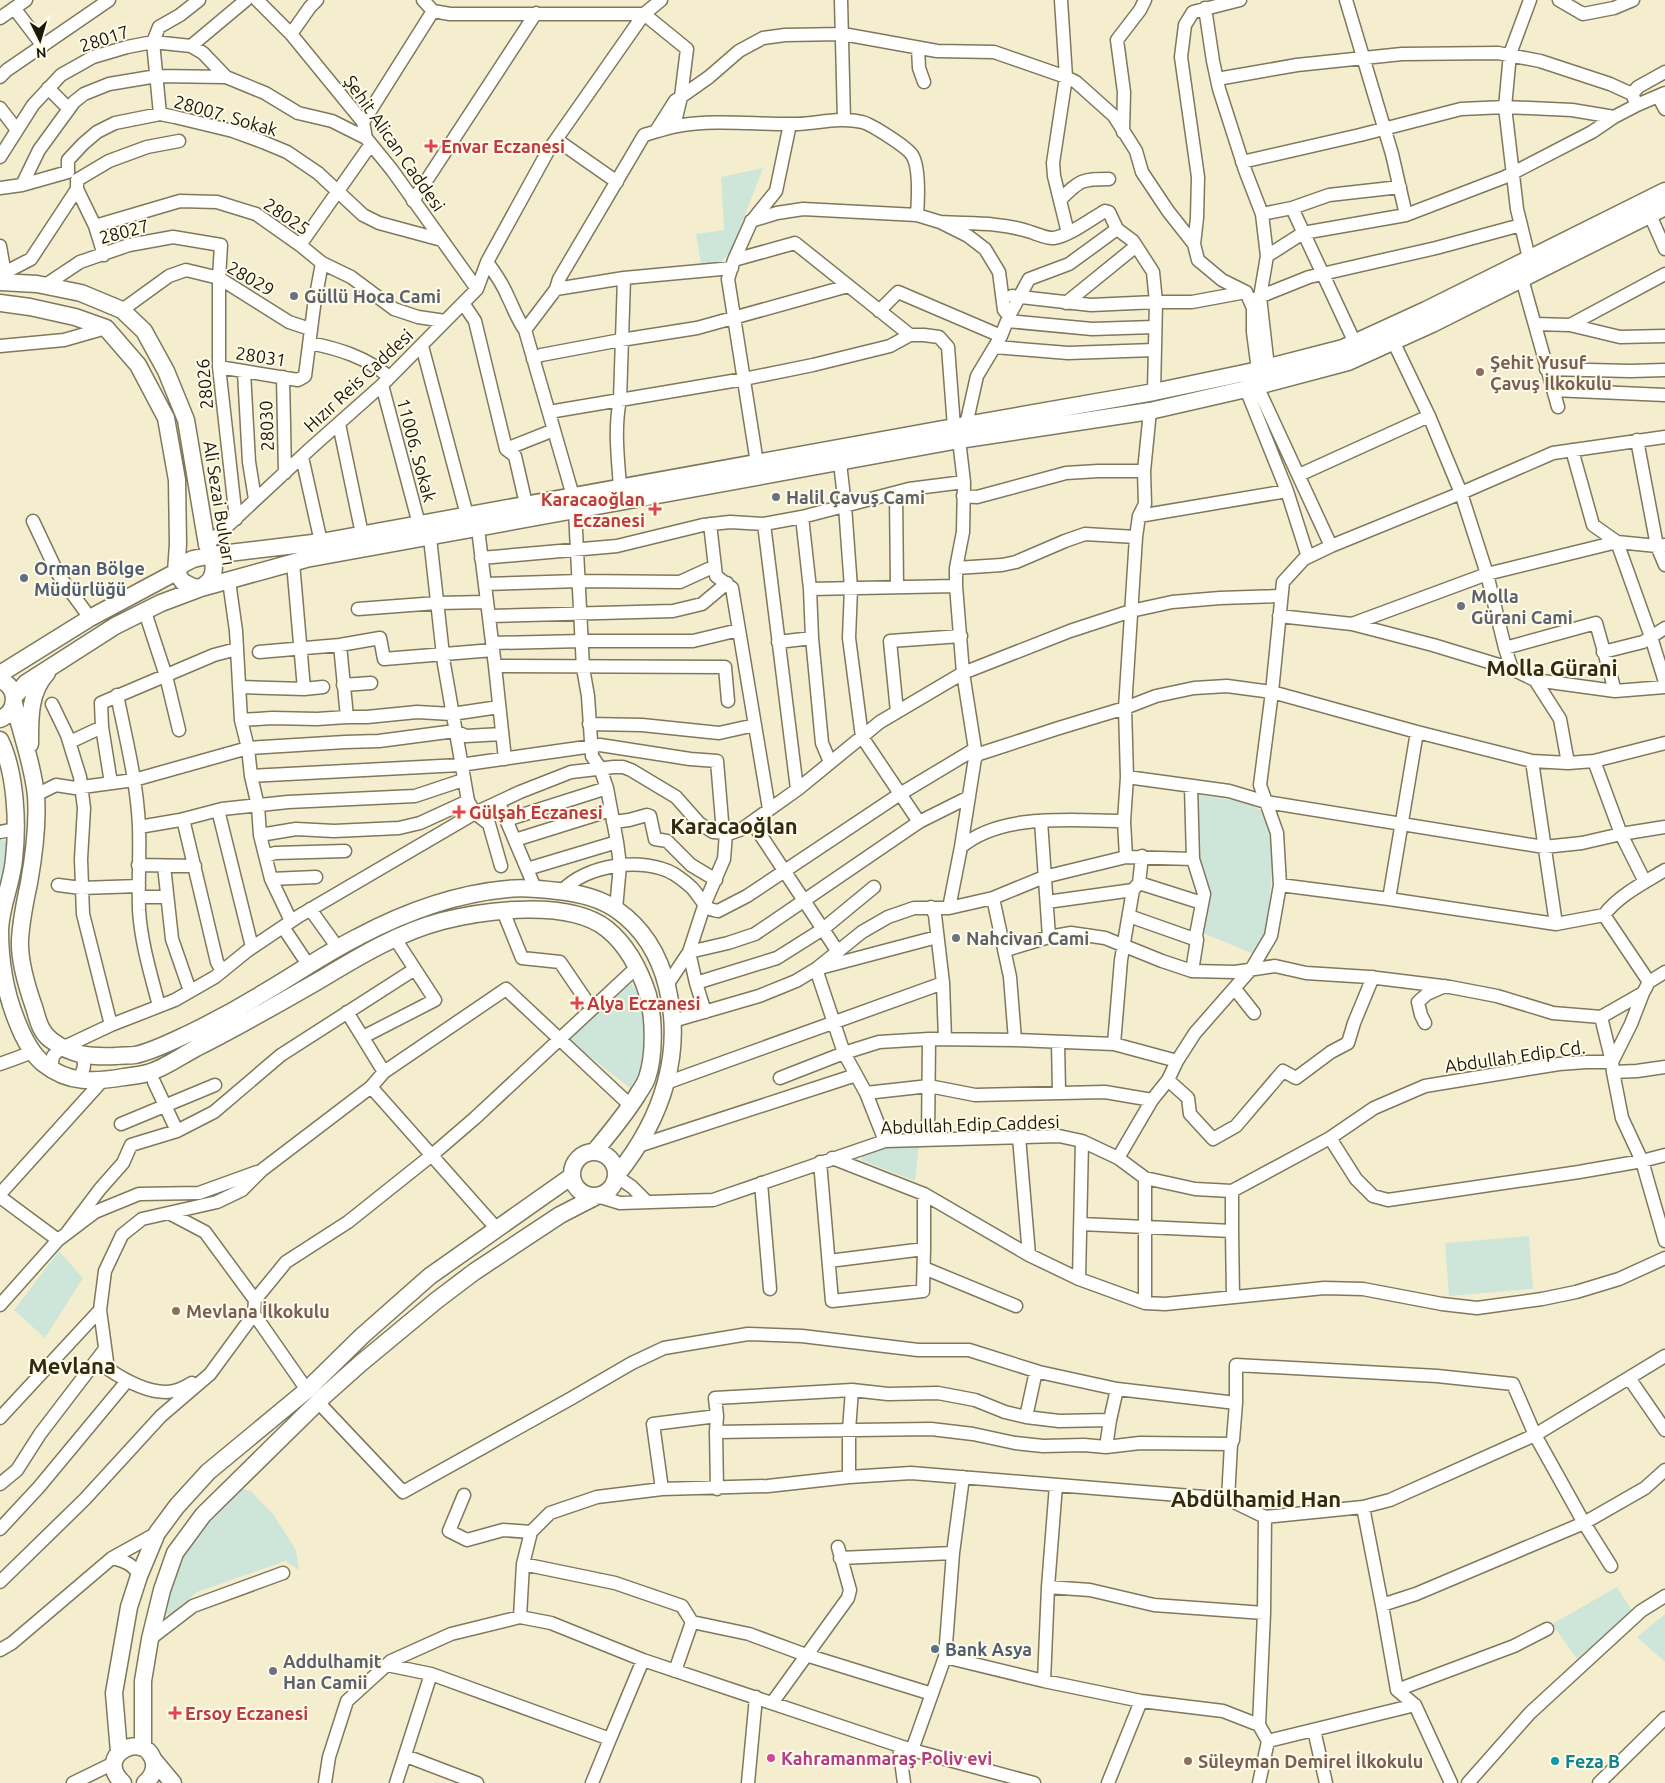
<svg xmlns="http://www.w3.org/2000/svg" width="1665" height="1783" viewBox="0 0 1665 1783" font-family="Ubuntu,sans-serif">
<rect width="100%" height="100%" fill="#f4eecf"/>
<path fill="#cee6d9" d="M763 168 731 252 720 263 702 270 696 234 724 230 721 177Z
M1191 794 1246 802 1260 810 1268 824 1273 854 1267 936 1256 955 1203 933 1208 889 1203 865 1194 855Z
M0 839 9 842 0 901Z
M631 983 641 997 645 1053 638 1082 631 1089 569 1040Z
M919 1145 915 1181 861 1160 863 1154 884 1147Z
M1529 1236 1533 1289 1449 1296 1445 1243Z
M59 1251 83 1278 45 1338 14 1310Z
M242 1489 251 1491 273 1514 296 1550 299 1570 285 1561 197 1592 169 1616 164 1610 182 1558 204 1525Z
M1617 1587 1632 1611 1577 1659 1552 1624Z
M1665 1614V1662L1637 1637Z"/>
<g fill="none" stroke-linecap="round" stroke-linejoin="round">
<defs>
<path id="minor" d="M257 0 291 34 363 122 366 138 392 170 477 289
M423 0 433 11 450 14H644L687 49 681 97 674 126
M841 0 844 120
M1061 0 1066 77 1053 163 1054 176 1068 233
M1240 0 1193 12 1185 25 1181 57 1198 177 1197 218 1194 244 1198 260 1222 280 1246 292 1253 308V332L1258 370
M1346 0 1392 154 1406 215
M1559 0 1583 14 1614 8 1633 0
M14 8 43 46
M1205 8 1213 61 1219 89 1245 170 1262 214 1267 256 1260 297 1268 367
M0 18 26 0
M291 34 310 7 317 0
M191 46 203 53 226 77
M918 48 919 68 924 82
M0 77 7 70 109 0
M1217 79 1297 65 1402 54 1498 53 1540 61 1610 84 1632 94 1637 105 1665 93
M48 88 68 108
M1632 94 1638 87 1665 72
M1658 96 1665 109
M0 108 17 130
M160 114 153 42 159 27 180 15 199 0
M363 122 433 11
M656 131 675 101 709 77 739 51 763 38 785 35 843 34 937 51 994 52 1066 77 1076 82 1114 116 1136 151 1142 172 1168 211 1194 244
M1123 132 1124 92 1117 40 1140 10 1145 0
M557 140 617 182
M0 157 33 105 61 75 93 57 127 47 153 42 191 46 246 0
M1242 162 1360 135 1461 109 1505 107 1572 110 1614 117
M68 172V160L83 144 97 132 115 123 160 114 175 117 233 131 263 142 287 152 318 173 363 215 379 223 442 240
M77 180 109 161 147 147 179 141
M77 183V189L95 226 104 255
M22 185 39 150 74 102 84 94 109 84 157 76 226 77 265 93 298 113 332 121 366 138
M0 188 22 185 68 172
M1060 200C1080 180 1081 179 1109 179
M413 201 536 13
M1292 208 1355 343
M1262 214 1292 208 1329 195 1400 187
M1650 215 1665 249
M751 221 777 213 803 209 917 215 940 222 968 236 985 249 999 272 1004 310 1009 316
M940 222C969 224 996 222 1024 230 1033 232 1046 239 1054 238 1069 236 1091 219 1105 211L1109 212 1117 229 1133 241 1153 272 1156 302 1154 392
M95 226 180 201 217 202 256 214 300 245 322 263 351 277 394 309 418 317 445 321
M300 245 371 144
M0 246 6 280
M1267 256 1303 233 1406 215 1505 177 1592 132 1614 117 1637 105
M1529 258 1517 209 1505 107 1510 54 1530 0
M734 260 795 243 910 335
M487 262C495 273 503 284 508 297 514 309 517 319 525 330L573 496
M6 272 31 259 77 189
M1522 279 1558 407
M44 286 80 262 129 245 173 237 221 245 219 278V367L236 519
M556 289 624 278 732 268
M1012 296 1091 305 1156 302H1192L1246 292
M1254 299 1309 277 1436 248 1521 225
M463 303 475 321 506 449 515 456 526 504
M1066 303 1135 247
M122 310 169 276 186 270 219 278 289 322 310 329
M879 311 898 292 1001 336
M1007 321 1092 329 1154 327
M1535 324 1570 325 1620 337 1665 336
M1570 325 1665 274
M525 330 556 289 559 279 644 135C655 132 666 128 677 126 717 119 758 125 798 124 819 123 841 117 862 122 871 124 907 147 912 155 920 167 918 201 917 215
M1393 341 1429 416 1461 493 1487 574 1505 648 1512 669
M310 343C339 349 366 357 389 377
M0 346 64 340 106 328
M422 346 467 515
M995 347 1068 353 1154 350
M533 359 541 355 621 340 697 328 848 286
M219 367 298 380 305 376 314 306 322 263
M1546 369 1630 371 1665 370
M244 372 249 462 255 499
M283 377 285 473
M382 385 419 524
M1257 386 1331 546
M1246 389 1287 491 1308 557
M1553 390 1665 395
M549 412 744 379 813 365 890 346 910 335H924L939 337 948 347 954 427
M339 424 362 534
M966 425 977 376 1001 336 1009 316 1029 279 1069 264 1117 229
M959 440 964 482 963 532 956 568V586L963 673 975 749V758
M1637 440 1657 546 1665 565
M506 449 554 430
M1572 450 1593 525 1617 542 1657 546 1665 545
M302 457 321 542
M757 463 728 279 734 260 751 222 776 191 790 124
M840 463 845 506 851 588 849 638 862 737 919 822
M1299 475 1429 416
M620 487C618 458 614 429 620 400L624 278
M896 493 897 587
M963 496 977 497 1066 473 1098 471H1144
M575 511 583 668 588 696 592 756 600 768 607 788 617 842 620 865 616 909
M1139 516 1287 491
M802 517 810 589 812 638 822 743 830 762
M33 521 58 574 90 618
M710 524 716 576 732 588 769 809
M764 524 797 789
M478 529 495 666 505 759
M430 538 444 664 468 801 475 813 489 824 501 866
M207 545 311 448 382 385 477 289 487 262 548 151 644 14 661 0
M481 558 617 546 703 525 730 522 764 524 802 517 909 489 964 482
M293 563 304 689
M956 568 1002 565 1016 562 1065 541 1085 534 1136 537
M229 581 236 631 241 720 248 748 251 776 258 806 260 835 271 879 291 921
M485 584 579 581 680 582 715 566
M810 589 956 586
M358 609 437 603 486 602
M145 612 166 676 179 730
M489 616 673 611 702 604 727 583
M1279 616 1352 624 1433 645 1512 669 1535 680 1560 719 1568 763 1594 761 1665 743
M1352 624 1487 574 1617 542 1651 637 1665 682
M778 642 812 638
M492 643 583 641H693L739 630
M340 645 347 717
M1505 648 1596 623 1615 691
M259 652 340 645 380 638 384 659 493 650
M1603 652 1643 642 1665 628
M495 666 725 667 728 701
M1535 680 1615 691 1665 687
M343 685 371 683
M240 687 304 689 323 687
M117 695C126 739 137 782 139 826 140 854 138 882 139 910 141 943 151 975 159 1006
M52 704 67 735 80 777 84 808 81 859 83 914 111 1025
M897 712 890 641 961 636
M241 720 272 718 317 719 347 717H367L417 712 452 714 499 707
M589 724 642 725 719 733 755 725
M70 742 102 727
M1532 761 1556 924
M1594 761 1621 834 1645 882
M251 776 460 765 600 745 690 759 717 761 723 833
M1127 777 1229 791 1266 802 1544 847 1582 843 1621 834 1665 827
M111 783 102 727 101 703 214 655 237 649
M1191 786 1193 859
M36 795 56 785 75 788 134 780 248 748 345 742 379 741 455 731 466 736 502 734
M499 803 535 888
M218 810 252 947
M183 819 217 962 222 971
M506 820 607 788
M1041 821 1049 937
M613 822 629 820 647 815 650 816 655 839 667 841 691 865 716 880
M752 822 838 952
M139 827 180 820 222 809 288 802 415 796 463 780
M0 832 16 829
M260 835 296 829 334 831 399 828 420 823 468 801
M515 840 611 810
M961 847C1002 812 1074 821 1124 821
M266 856 275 853 345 851
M1126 857 1124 821 1127 777 1125 708 1136 537 1139 516 1145 504 1144 471 1150 411
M138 865 195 866
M164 866 172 939 190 991
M527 869 617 842
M271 879 316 877
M1139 883 1202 903
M58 885 81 888 139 886
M1280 885 1389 899 1556 924 1604 915C1619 895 1644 883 1665 870
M562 891C585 865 643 856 674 874 680 878 687 883 692 888 698 894 703 905 710 909 712 910 715 910 718 911L747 896 900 794 975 749
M139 897H167
M993 898 1010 977 1015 1040
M1389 899 1417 732
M1047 902 1133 890
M931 907 935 915 943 983 945 1039
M949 908 961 847 975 758 979 754 1059 728 1125 708 1156 696 1194 688 1227 686 1272 692 1417 732 1532 761 1568 763
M310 909 338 948
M503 911 522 958 560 962 592 1009
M1604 915 1649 982
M1129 916 1197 940
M283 927 309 966
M1006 950 1049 937 1071 933 1105 938 1162 961 1192 971 1235 972 1275 966 1306 973 1369 977 1450 987 1497 996 1553 1013 1601 1017 1612 1062 1613 1072
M696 983 777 958 823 929 874 887
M667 985 689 952 705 903 724 859 726 833
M1235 989 1254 1013
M347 1012 384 1072
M705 1012 696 983 689 952 728 943 755 934 919 822 969 797
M1601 1017 1643 993
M673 1021 759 996 796 981 816 969 862 932 888 917 914 908H949L993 898 1044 877 1126 857 1193 859 1204 894 1196 935 1197 940 1192 971
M1425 1023 1421 1015 1418 1002 1427 994 1445 986
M363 1037 435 1000 394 937
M1058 1042 1059 1092
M1114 1044 1121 960 1133 890 1139 883 1142 856
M0 1064 33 1052
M1665 1067 1637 1071 1613 1072 1622 1118 1642 1161 1665 1241
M51 1069 53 1056 60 1049 111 1025 175 1000 215 977 247 951 299 916 475 813 520 792 571 772 614 767H623L631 770 676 797 699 823 713 832 731 833 742 829 798 789 880 722 963 673 1070 631 1131 611 1172 602 1220 598 1281 596
M780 1078 844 1053 816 969 937 937
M76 1079C84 1073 86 1065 82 1056
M1168 1080 1188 1098 1190 1114 1213 1139 1236 1126 1283 1071 1296 1078 1331 1052 1348 1043 1354 1023 1373 977
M154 1082 177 1131
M666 1083 943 983
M371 1087 497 1229
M866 1093 929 1086 975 1095 1105 1092 1152 1100
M121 1124 215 1085
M1019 1137 1029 1255
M1330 1138 1356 1179 1373 1196 1388 1200 1579 1172 1642 1161 1665 1155
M928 1140 929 1039
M885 1141 866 1093 844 1053 879 1042 929 1039 1015 1040 1114 1044 1177 1061
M638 1146 856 1075
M832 1158 924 1194 1029 1255 1079 1279 1145 1303 1165 1304 1324 1288 1363 1289 1442 1304 1477 1308 1542 1299 1576 1292 1619 1279 1665 1258
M1118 1158 1152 1100 1168 1080 1177 1061 1195 1033 1252 968 1271 936 1280 885 1277 833 1260 785 1272 692 1283 582 1304 559 1331 546 1461 493 1553 453 1665 437
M820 1162 832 1301 923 1291 924 1249
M616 1176 632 1187 647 1202
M1145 1178V1303
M761 1183 770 1289
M0 1194 102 1081
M597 1196 620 1203 713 1200 885 1141 1059 1136 1082 1141 1118 1158 1145 1178 1195 1189 1232 1191 1330 1138 1374 1108 1425 1086 1559 1064 1586 1062H1612L1631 1024 1643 993 1649 982 1665 972
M0 1197 58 1240 95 1212 139 1194 199 1193 257 1172
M169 1213 205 1232 255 1300
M1081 1224 1232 1231V1191
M1232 1231 1233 1297
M66 1234 100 1189 123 1163 131 1145 177 1131 214 1112 281 1055 415 969
M829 1261 924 1249V1194
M924 1268 1016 1306
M1079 1279 1082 1141
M0 1305 58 1240
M100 1310 108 1369C126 1381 152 1396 174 1391 180 1390 187 1386 192 1383
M1629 1378 1665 1430
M307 1390 254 1314 255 1300 286 1262 348 1222 432 1155 475 1118 637 967
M318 1402 403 1492 570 1399 632 1363 664 1348 748 1334 802 1336 918 1350H969L1039 1372 1117 1389 1236 1403
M1026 1417 1036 1371
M0 1418 100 1310 105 1271 122 1235 142 1219 217 1202 242 1190 262 1170 371 1087 384 1072 506 989 631 1106
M1110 1420 1117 1389
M716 1432 717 1416 715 1398 852 1390 888 1394 938 1393 975 1400 1005 1412 1026 1417 1059 1421 1110 1420 1106 1447
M849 1477V1430L852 1390
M0 1484 17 1470 40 1434 105 1349
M662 1489 653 1424 717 1416
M717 1489 716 1432 931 1429 973 1434 1015 1443 1043 1446 1084 1445 1106 1447 1140 1443 1231 1444
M464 1495 449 1531 467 1540 503 1530 531 1532
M1228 1499 1231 1444 1233 1440 1236 1403V1365L1437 1376 1513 1384 1535 1435 1584 1523 1416 1594 1382 1605 1363 1507
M0 1529 39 1487 127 1381
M112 1558C124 1561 134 1564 139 1576
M840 1558 953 1553
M523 1564 615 1583 682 1606 692 1622 749 1634 806 1655 932 1694
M1611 1566 1584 1523 1645 1488 1665 1470
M0 1582 85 1499 161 1416 210 1374 254 1314
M1048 1587 1090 1590 1154 1605 1264 1613
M1382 1605 1397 1690 1415 1705 1451 1783
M520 1617 523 1564 531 1532 550 1513 597 1497 662 1489 768 1486 849 1477 911 1473 1228 1499 1265 1517 1363 1507 1390 1500 1535 1435 1665 1356
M150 1639 193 1606 283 1573
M0 1650 12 1643 112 1558 157 1533
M945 1657 1044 1681 1141 1701 1223 1711 1259 1725
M387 1665 431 1674 610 1739 643 1660
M675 1671 692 1622
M1044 1681 1048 1587 1056 1485
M1397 1690 1514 1646 1547 1629
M772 1703 848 1598 850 1590 838 1547
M1314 1730 1326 1783
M1268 1741 1415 1705
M899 1746 904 1783
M912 1750 945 1657 953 1553 963 1477
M406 1756 477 1783
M73 1783 114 1763
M325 1783 329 1757 347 1701 391 1661 451 1634 520 1617 551 1623 643 1660 912 1750 1034 1783
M396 1783 431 1674
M592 1783 610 1739
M748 1783 756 1697
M1108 1783 1141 1701
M1259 1783 1268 1741 1259 1725 1264 1613 1265 1517
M1468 1783 1530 1713 1641 1611 1665 1596
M1599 1783 1665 1718"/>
<path id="major" d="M0 282 37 284 81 293 122 310 144 331 166 371 186 420 207 545C212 555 218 569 210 580 208 583 204 585 201 588L193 587 183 582 176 572 178 544 177 480 166 418 138 365 106 328 75 317 30 307 0 303
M0 674 90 618 176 572 183 564 193 559 212 555 321 542 954 427 1154 392 1254 371 1343 348 1426 310 1665 191
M0 680C19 687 18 712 0 719
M14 697 26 683 115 626 161 603 201 588 306 559 959 440 1150 411 1246 389 1348 362 1432 324 1665 207
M14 703C21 734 33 764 36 796 38 824 34 855 29 883 25 902 21 920 20 940 19 962 27 987 34 1007 38 1020 40 1032 51 1040 72 1056 91 1057 116 1056 122 1055 129 1056 135 1055 151 1052 173 1041 188 1034 213 1022 237 1009 260 995 293 976 324 954 358 937 405 912 454 894 507 889 524 887 541 889 558 891 578 893 600 898 617 910 670 947 682 1023 666 1082 657 1116 638 1149 616 1176
M0 740C16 773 18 824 14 859 12 883 1 905 0 930 0 959 5 991 16 1019 22 1035 30 1053 44 1064 69 1084 95 1082 124 1077 132 1076 141 1075 148 1073 165 1068 181 1056 196 1048 238 1027 278 1004 318 981 358 957 397 933 442 921 486 910 569 899 607 929 628 946 640 970 648 995 654 1018 655 1055 647 1078 645 1084 641 1089 638 1094 625 1115 610 1133 594 1152
M30 744C30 719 29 692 47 673
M572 1174a22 22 0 1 1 44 0a22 22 0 1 1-44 0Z
M143 1748V1681L150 1639 162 1590 175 1553 203 1515 324 1396 361 1363 437 1300 474 1272 560 1215 597 1196
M119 1752 114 1693 129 1607 139 1576 157 1533 177 1506 208 1472 307 1390 362 1336 430 1276 572 1176
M153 1759 173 1783
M123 1783C92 1755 147 1728 154 1763 155 1771 151 1778 145 1783"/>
</defs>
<use href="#minor" stroke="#7e785d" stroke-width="15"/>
<use href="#major" stroke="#7e785d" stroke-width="19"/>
<use href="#minor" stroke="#fff" stroke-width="12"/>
<use href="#major" stroke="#fff" stroke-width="16"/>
</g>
<g fill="#e0444e" stroke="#fffbe8" stroke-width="2">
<path d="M428.5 138.5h5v5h5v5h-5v5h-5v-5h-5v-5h5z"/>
<path d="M652.5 501.5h5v5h5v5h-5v5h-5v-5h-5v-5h5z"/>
<path d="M456.5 804.5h5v5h5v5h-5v5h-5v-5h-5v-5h5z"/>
<path d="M574.5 995.5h5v5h5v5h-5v5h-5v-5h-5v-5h5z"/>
<path d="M172.5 1705.5h5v5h5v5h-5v5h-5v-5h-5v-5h5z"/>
</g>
<g fill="#6b7280" stroke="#fffbe8" stroke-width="2">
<circle cx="294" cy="296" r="5"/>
<circle cx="776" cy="497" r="5"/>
<circle cx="1461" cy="606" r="5"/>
<circle cx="956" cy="938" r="5"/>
<circle cx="273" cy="1671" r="5"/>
</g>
<g fill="#8d6e63" stroke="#fffbe8" stroke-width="2">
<circle cx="1480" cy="372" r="5"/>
<circle cx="176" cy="1311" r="5"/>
<circle cx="1188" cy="1761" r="5"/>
</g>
<g fill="#5c6f8a" stroke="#fffbe8" stroke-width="2">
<circle cx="24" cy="578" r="5"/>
<circle cx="935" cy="1649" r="5"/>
</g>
<circle fill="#d1479c" stroke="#fffbe8" stroke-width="2" cx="771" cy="1758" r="5"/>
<circle fill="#0f9aa8" stroke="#fffbe8" stroke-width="2" cx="1555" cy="1761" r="5"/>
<g text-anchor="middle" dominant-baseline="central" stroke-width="4" stroke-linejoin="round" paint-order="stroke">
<g font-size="18" fill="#1b180d" stroke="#fffbe8">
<text transform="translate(104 38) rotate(-18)">28017</text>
<text transform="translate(226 115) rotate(16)">28007. Sokak</text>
<text transform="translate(395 143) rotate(55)">Şehit Alican Caddesi</text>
<text transform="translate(287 216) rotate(34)">28025</text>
<text transform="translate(124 231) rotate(-15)">28027</text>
<text transform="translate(251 278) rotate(30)">28029</text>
<text transform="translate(261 356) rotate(9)">28031</text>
<text transform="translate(358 380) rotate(-43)">Hızır Reis Caddesi</text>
<text transform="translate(204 384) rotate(-95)">28026</text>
<text transform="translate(266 426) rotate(-92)">28030</text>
<text transform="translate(417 450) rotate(75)">11006. Sokak</text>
<text transform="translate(220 503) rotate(81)">Ali Sezai Bulvarı</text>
<text transform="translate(1515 1056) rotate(-8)">Abdullah Edip Cd.</text>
<text transform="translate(970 1124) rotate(-2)">Abdullah Edip Caddesi</text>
</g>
<g font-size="18" font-weight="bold" fill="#be3a42" stroke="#fffbe8" text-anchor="start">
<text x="441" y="146">Envar Eczanesi</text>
<text x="645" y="499" text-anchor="end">Karacaoğlan<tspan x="645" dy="21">Eczanesi</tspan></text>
<text x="469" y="812">Gülşah Eczanesi</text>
<text x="587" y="1003">Alya Eczanesi</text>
<text x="185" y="1713">Ersoy Eczanesi</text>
</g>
<g font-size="18" font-weight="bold" fill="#5b616d" stroke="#fffbe8" text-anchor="start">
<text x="304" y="296">Güllü Hoca Cami</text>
<text x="786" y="497">Halil Çavuş Cami</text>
<text x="1471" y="596">Molla<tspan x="1471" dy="21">Gürani Cami</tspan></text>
<text x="966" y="938">Nahcivan Cami</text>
<text x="283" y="1661">Addulhamit<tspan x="283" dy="21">Han Camii</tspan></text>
</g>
<g font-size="18" font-weight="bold" fill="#785e54" stroke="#fffbe8" text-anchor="start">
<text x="1490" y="362">Şehit Yusuf<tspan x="1490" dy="21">Çavuş İlkokulu</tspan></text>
<text x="186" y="1311">Mevlana İlkokulu</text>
<text x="1198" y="1761">Süleyman Demirel İlkokulu</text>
</g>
<g font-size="18" font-weight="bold" fill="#4e5e75" stroke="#fffbe8" text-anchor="start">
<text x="34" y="568">Orman Bölge<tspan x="34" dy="21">Müdürlüğü</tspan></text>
<text x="945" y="1649">Bank Asya</text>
</g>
<g font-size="18" font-weight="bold" fill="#b23c85" stroke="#fffbe8" text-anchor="start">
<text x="781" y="1758">Kahramanmaraş Poliv evi</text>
</g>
<g font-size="18" font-weight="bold" fill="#0d838f" stroke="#fffbe8" text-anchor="start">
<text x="1565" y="1761">Feza B</text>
</g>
<g font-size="22" font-weight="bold" fill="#302a11" stroke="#fffbe8">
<text x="1552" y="667">Molla Gürani</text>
<text x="734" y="825">Karacaoğlan</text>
<text x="72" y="1365">Mevlana</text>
<text x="1256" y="1498">Abdülhamid Han</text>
</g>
</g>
<g transform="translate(40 40) rotate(175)" stroke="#fffbe8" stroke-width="4" paint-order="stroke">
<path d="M0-4L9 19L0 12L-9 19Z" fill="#1b180d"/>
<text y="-8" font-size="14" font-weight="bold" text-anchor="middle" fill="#1b180d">N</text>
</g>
</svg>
